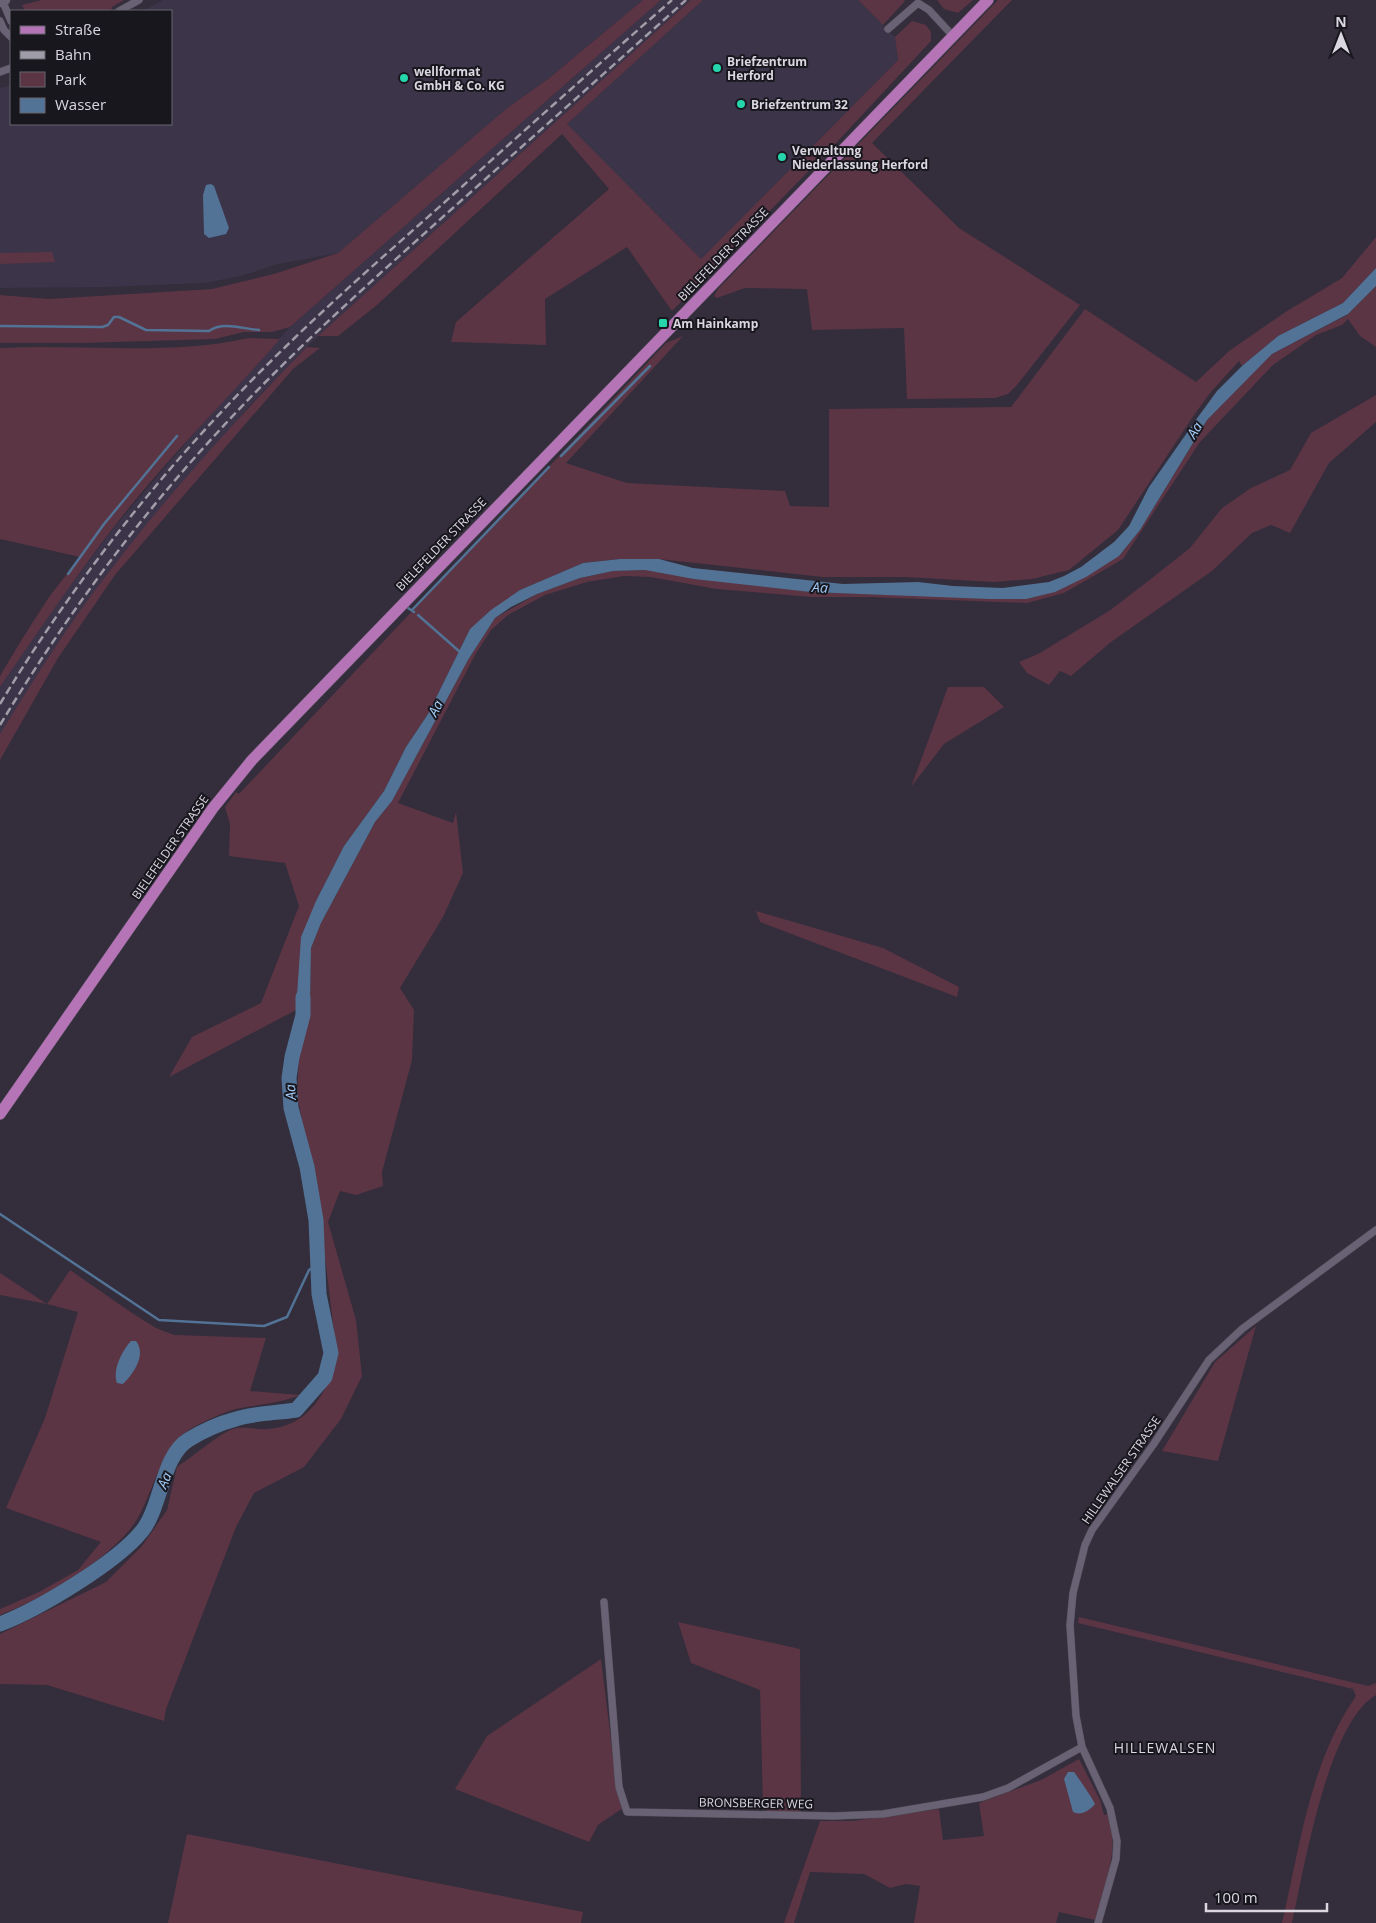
<svg xmlns="http://www.w3.org/2000/svg" width="1376" height="1923" viewBox="0 0 1376 1923" font-family="'Open Sans',sans-serif">
<rect width="100%" height="100%" fill="#332d3c"/>
<path fill="#3c3449" d="M163 0H643L548 79 506 109 338 253 278 264 241 276 205 283 106 287 0 288V88L11 85V124H171V11H143Z
M661 0H691L318 336 253 402 111 569 0 734V687L62 596 116 525 212 412 290 327Z
M703 0H858L895 37 898 60 701 259 567 124Z"/>
<path fill="#5b3544" d="M42 0H124L112 7 111 11H25L22 5Z
M643 0H661L290 327 272 332H244L215 339 82 343H0V295L49 299 212 289 277 273 338 253 506 109 548 79Z
M691 0H703L567 124 701 259 898 60 895 37 912 21 926 25 931 32V41L837 142 672 311 627 247 545 299 546 345 451 342 456 322 609 189 562 134 377 305 338 336H318Z
M858 0H904L905 1 883 25Z
M937 0H973L958 13 944 9Z
M998 0H1012L872 143 959 228 1080 305 1017 385 1008 394 995 398 907 399 904 328 812 330 807 289 745 288 717 298 714 296 718 289Z
M1376 237V268L1343 303 1278 336 1242 366 1239 361 1210 393 1194 415 1118 530 1069 570 1032 579 994 582 905 577H822L659 559H620L583 563 520 590 470 629 428 714 406 747 384 791 344 846 316 901 296 1010 169 1077 192 1037 261 1003 299 906 285 863 229 856 230 824 225 807 236 792 239 794 666 343 683 336 566 463 627 483 785 491 790 506 829 507V409L1011 407 1085 309 1196 382 1229 351 1287 311 1342 278Z
M52 252 55 262 0 264V253Z
M1376 286V347L1360 336 1348 319 1342 325 1316 335 1273 365 1200 442 1123 559 1064 593 1027 603 870 597H811L717 589 650 577 624 576 587 582 545 595 508 615 491 630 475 655 398 803 453 823 456 812 463 873 443 917 400 988 414 1010 412 1060 382 1172 383 1186 356 1195 340 1191 328 1222 356 1320 362 1376 341 1419 304 1467 254 1493 236 1527 166 1709 164 1721 47 1685 0 1684V1634L106 1582 142 1546 167 1510 177 1467C192 1457 214 1438 230 1430 239 1425 257 1430 268 1429 309 1426 327 1393 337 1357L319 1207 297 1095 299 1056 310 1004 311 948 321 923 375 822 392 801 468 660 495 618 537 594 580 578 613 571 645 570 810 592 1026 599 1119 556 1140 530 1207 420 1244 381 1272 354 1347 315Z
M249 338 280 339C241 384 199 426 160 471 101 538 51 613 0 687V676L22 639 49 597 80 557 0 539V348C81 344 169 356 249 338Z
M307 347 320 348 293 369 115 575 58 658 0 760V734C35 678 71 620 112 568 172 490 238 417 307 347Z
M1376 395V422L1329 463 1290 533 1271 525 1252 533 1212 571 1111 642 1071 676 1060 671 1049 685 1027 673 1019 662 1038 654 1109 611 1147 582 1190 548 1222 508 1251 488 1290 470 1311 433Z
M948 687H984L1004 707 944 744 911 787Z
M756 911 883 948 959 987 957 997 760 922Z
M70 1270 132 1313 156 1328 174 1335 266 1338 250 1391 300 1395C281 1403 262 1404 241 1408 228 1410 197 1424 186 1432 161 1448 152 1496 136 1521 111 1559 42 1599 0 1615V1609L39 1592 78 1570 101 1542 6 1508 45 1418 78 1312 47 1304 0 1295V1273L47 1304Z
M1256 1326 1218 1461 1162 1451 1215 1362Z
M1079 1617 1368 1686 1376 1683V1695C1328 1722 1304 1869 1292 1923H1282C1300 1846 1310 1762 1356 1696L1353 1689 1078 1623Z
M678 1622 800 1649 801 1812H768L763 1807 760 1690 691 1663Z
M601 1659 617 1789 623 1808 598 1825 589 1842 455 1789 487 1736Z
M1079 1759 1100 1800 1104 1815 1108 1814C1121 1848 1104 1886 1095 1920L1059 1912 1056 1923H914L920 1886 906 1884 890 1888 864 1874 810 1872 794 1923H784L820 1821H852L939 1809 943 1840 984 1836 979 1803 1041 1780Z
M187 1834 583 1912 581 1923H168Z"/>
<path fill="#527395" d="M211 184 214 186 229 228 226 234 209 238 204 234 203 195 206 185Z
M1376 268V286L1348 314 1272 354 1207 420 1140 530 1119 556 1086 577 1055 592 1026 599H989L810 592 694 579 645 570 613 571 580 578 537 594 511 607 495 618 468 660 392 801 375 822 321 923 311 948 310 1004 303 1015 296 1010 301 937 316 901 344 846 384 791 406 747 428 714 470 629 491 610 520 590 583 563 620 559H659L693 568 843 584 918 582 953 586 1003 588 1049 582 1064 576 1081 567 1114 542 1129 526 1149 487 1198 417 1217 391 1242 366 1278 336 1343 303Z
M131 1341H136C147 1355 133 1374 123 1384L117 1383C112 1370 122 1351 131 1341Z
M1068 1772H1074C1077 1776 1093 1799 1095 1804 1089 1811 1081 1816 1073 1812L1064 1779Z"/>
<g fill="none" stroke-linecap="round" stroke-linejoin="round">
<path stroke="#527395" stroke-width="2.5" d="M0 326 102 327 108 325 114 317H119L146 330 209 331C223 321 243 329 259 330
M561 456 650 366
M68 574 104 524 177 436
M408 608 414 612
M412 610 549 467
M418 615 460 652
M0 1214 159 1320 264 1326 287 1317 309 1270 318 1264"/>
<path stroke="#527395" stroke-width="15" d="M0 1624C39 1609 116 1563 142 1531 161 1508 162 1456 188 1440 201 1432 221 1423 236 1419 254 1413 277 1413 296 1410L325 1377 331 1353 319 1294 316 1220 307 1167 291 1108 289 1078 292 1057 303 1015V997"/>
<defs>
<path id="street" d="M2 0 11 21
M119 11 139 0
M0 21 4 30 11 37
M888 29 918 3 929 10 953 36
M0 72 11 68
M604 1602 619 1787 627 1812 834 1816 883 1814 983 1797 1008 1788 1082 1747
M1098 1923 1116 1859 1117 1841 1110 1808 1082 1747 1076 1716 1070 1625 1073 1593 1085 1545 1092 1530 1153 1445 1209 1360 1242 1329 1376 1230"/>
<path id="secondary" d="M0 2 5 0"/>
<path id="primary" d="M0 1114 213 808 252 760 988 0"/>
</defs>
<use href="#street" stroke="#514b58" stroke-width="8"/>
<use href="#secondary" stroke="#514b58" stroke-width="11"/>
<use href="#primary" stroke="#514b58" stroke-width="12"/>
<use href="#street" stroke="#696274" stroke-width="7"/>
<use href="#secondary" stroke="#696274" stroke-width="10"/>
<use href="#primary" stroke="#b574b6" stroke-width="11"/>
<path stroke="#a19da8" stroke-width="2.5" stroke-dasharray="8 4" stroke-linecap="butt" d="M0 704C74 581 165 466 267 365 327 305 392 249 455 193 527 128 599 64 672 0
M0 725C62 622 134 523 216 434 287 356 367 285 445 215 526 143 606 72 686 0"/>
</g>
<g fill="#27d5ad" stroke="#19171e" stroke-width="2">
<circle cx="717" cy="68" r="5"/>
<circle cx="404" cy="78" r="5"/>
<circle cx="741" cy="104" r="5"/>
<circle cx="782" cy="157" r="5"/>
<rect x="658" y="318" width="10" height="10" rx="2.5"/>
</g>
<g text-anchor="middle" dominant-baseline="central" stroke-width="4" stroke-linejoin="round" paint-order="stroke">
<g font-size="12" font-weight="bold" fill="#dbd7e1" stroke="#19171e" text-anchor="start">
<text x="727" y="61">Briefzentrum<tspan x="727" dy="14">Herford</tspan></text>
<text x="414" y="71">wellformat<tspan x="414" dy="14">GmbH &amp; Co. KG</tspan></text>
<text x="751" y="104">Briefzentrum 32</text>
<text x="792" y="150">Verwaltung<tspan x="792" dy="14">Niederlassung Herford</tspan></text>
<text x="673" y="323">Am Hainkamp</text>
</g>
<g font-size="12" fill="#dbd7e1" stroke="#19171e">
<text transform="translate(723 254) rotate(-46)">BIELEFELDER STRASSE</text>
<text transform="translate(441 544) rotate(-46)">BIELEFELDER STRASSE</text>
<text transform="translate(170 847) rotate(-55)">BIELEFELDER STRASSE</text>
<text transform="translate(1121 1470) rotate(-55)">HILLEWALSER STRASSE</text>
<text transform="translate(756 1803) rotate(1)">BRONSBERGER WEG</text>
</g>
<g font-size="14" font-style="italic" fill="#a2ccf8" stroke="#19171e">
<text transform="translate(1194 430) rotate(-59)">Aa</text>
<text transform="translate(820 587) rotate(3)">Aa</text>
<text transform="translate(435 708) rotate(-62)">Aa</text>
<text transform="translate(290 1092) rotate(-94)">Aa</text>
<text transform="translate(164 1480) rotate(-67)">Aa</text>
</g>
<g font-size="14" letter-spacing="1" fill="#dbd7e1" stroke="#19171e">
<text x="1165" y="1747">HILLEWALSEN</text>
</g>
</g>
<rect x="10" y="10" width="162" height="115" fill="#19171e" stroke="#67646c"/>
<rect x="20" y="26" width="25" height="8" fill="#b574b6" stroke="#67646c"/>
<text x="55" y="35" font-size="15" fill="#dbd7e1">Straße</text>
<rect x="20" y="51" width="25" height="8" fill="#a19da8" stroke="#67646c"/>
<text x="55" y="60" font-size="15" fill="#dbd7e1">Bahn</text>
<rect x="20" y="72" width="25" height="15" fill="#5b3544" stroke="#67646c"/>
<text x="55" y="85" font-size="15" fill="#dbd7e1">Park</text>
<rect x="20" y="98" width="25" height="15" fill="#527395" stroke="#67646c"/>
<text x="55" y="110" font-size="15" fill="#dbd7e1">Wasser</text>
<g transform="translate(1341 35)" stroke="#19171e" stroke-width="4" paint-order="stroke">
<path d="M0-4L9 19L0 12L-9 19Z" fill="#dbd7e1"/>
<text y="-8" font-size="14" font-weight="bold" text-anchor="middle" fill="#dbd7e1">N</text>
</g>
<path d="M1206 1903v8h121v-8" fill="none" stroke="#dbd7e1" stroke-width="2.5"/>
<text x="1214" y="1903" font-size="15" fill="#dbd7e1" stroke="#19171e" stroke-width="4" paint-order="stroke">100 m</text>
</svg>
